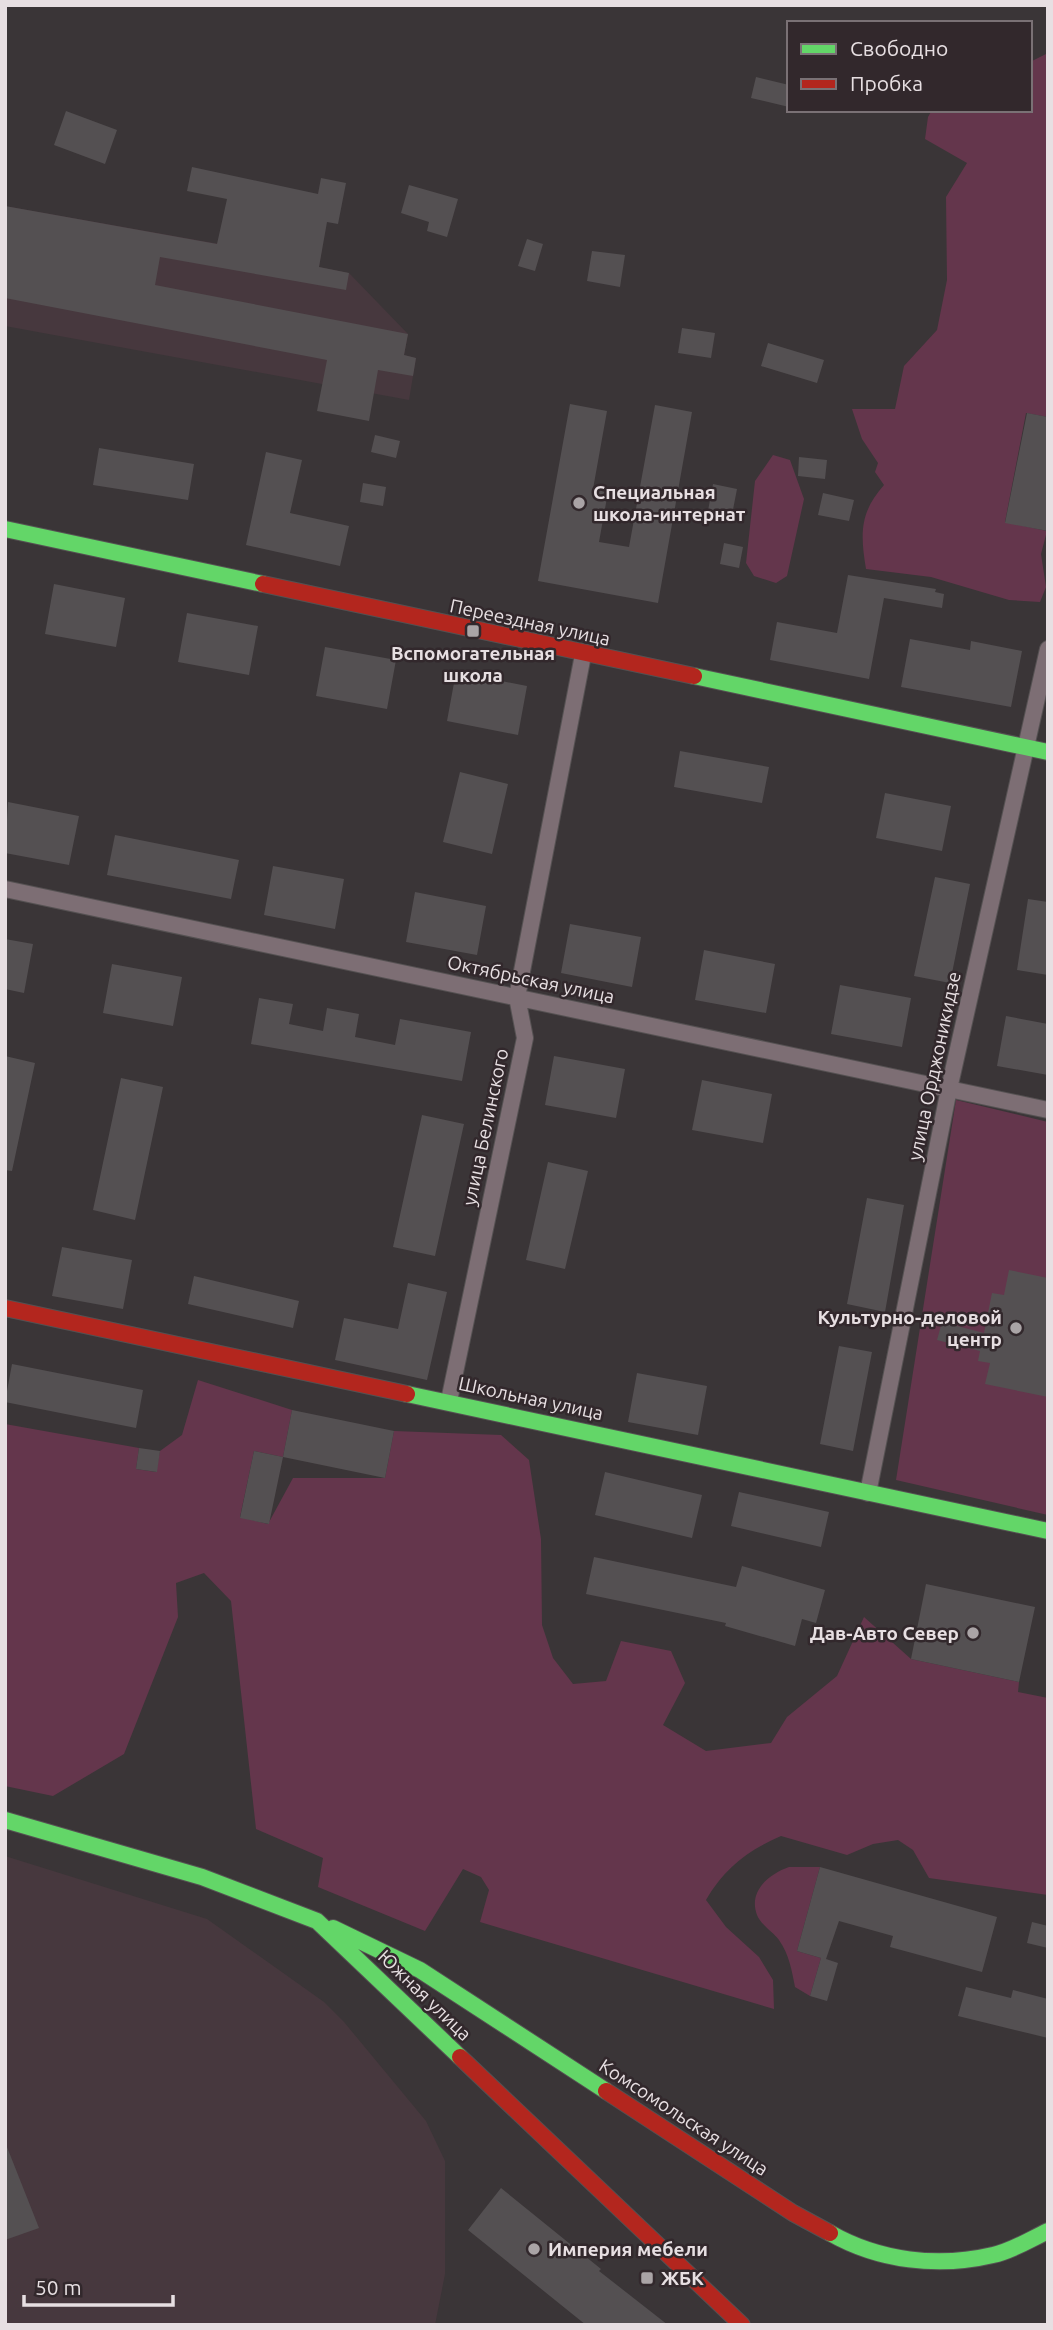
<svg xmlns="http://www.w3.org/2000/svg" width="1053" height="2330" viewBox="0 0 1053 2330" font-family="Ubuntu,sans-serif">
<rect width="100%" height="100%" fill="#3a3537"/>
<path fill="#47383e" d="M5 206 287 256 322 249 319 267 349 273 408 334 404 355 416 358 409 400 5 326Z
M5 1856 207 1919 324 2002 344 2022 426 2121 445 2161V2274L435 2325H5Z"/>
<path fill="#64364c" d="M1048 53V417L1026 413 1005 522 1047 531 1041 554 1046 587 1040 602 1009 600 931 577 866 569C860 533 860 512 884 485L875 472 878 463 862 439 852 409H895L904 366 937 330 947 280 946 197 967 163 925 139 928 117 932 110H1030V62Z
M773 455 790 460 804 499 787 576 776 583 754 576 746 563 755 481Z
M956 1100 1048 1122V1515L896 1480Z
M198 1380 292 1410 283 1457 254 1451 240 1517 268 1524 293 1478H385L394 1431 501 1435 529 1460 541 1539 542 1625 553 1658 573 1684 606 1681 621 1641 671 1651 685 1683 663 1725 706 1751 771 1743 787 1717 837 1676 864 1617 911 1659 1019 1682 1018 1692 1048 1698V1895L929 1878 913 1850 898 1840 873 1844 847 1855 781 1836C747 1851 725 1868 706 1900L726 1927 759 1957 773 1980 774 2009 480 1922 489 1890 481 1877 463 1869 425 1931 318 1887 323 1858 256 1829 231 1601 204 1573 176 1583 178 1617 124 1754 53 1796 5 1786V1424L139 1448 136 1469 156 1472 160 1451 182 1435Z
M789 1867H820L797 1951 821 1958 810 1996 795 1987C792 1971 789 1954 779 1940 773 1932 761 1925 757 1915 748 1891 769 1874 789 1867Z"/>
<path fill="#545052" d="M756 77 789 85V107L751 98Z
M66 111 117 130 105 164 54 145Z
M192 167 318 194 321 178 346 183 338 224 327 222 319 267 349 273 346 290 160 257 155 285 408 334 404 355 416 358 413 376 378 370 369 421 317 411 327 360 5 298V206L217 244 227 199 187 191Z
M409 185 458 199 447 237 427 231 429 222 401 213Z
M527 239 543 244 535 271 518 266Z
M592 251 625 255 620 287 587 281Z
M682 328 715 333 711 358 678 353Z
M768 343 824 360 817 383 761 366Z
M570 404 607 411 593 489 608 492 599 542 629 547 655 405 692 412 658 603 538 581Z
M1027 413 1048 417V531L1005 523Z
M375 435 400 441 396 458 371 452Z
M99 448 194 464 188 500 93 485Z
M266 452 302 460 290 513 349 526 340 566 246 545Z
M799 457 827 460 825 479 798 476Z
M363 483 386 487 383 506 360 502Z
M713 484 737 489 731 520 707 516Z
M823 493 854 500 849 521 818 515Z
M724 543 743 547 739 568 720 564Z
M848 575 936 589 935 592 944 594 942 608 884 598 869 679 770 660 777 622 837 633Z
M54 584 125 598 116 647 45 634Z
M187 613 258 626 249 675 178 662Z
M910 639 970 650 971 641 1022 651 1011 707 901 687Z
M325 647 396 660 387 709 316 696Z
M456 672 527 686 518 735 447 721Z
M680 751 769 767 762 803 674 787Z
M460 772 508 784 492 854 443 842Z
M885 793 951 806 942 851 876 838Z
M8 802 79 816 69 865 5 853Z
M115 835 239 860 231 899 107 875Z
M273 866 344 879 335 929 264 915Z
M935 877 970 884 950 983 914 976Z
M415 892 486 906 477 955 406 942Z
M1028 899 1048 902V975L1017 970Z
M570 924 641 937 632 987 561 973Z
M5 939 33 944 24 993 5 989Z
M704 950 775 964 766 1013 695 1000Z
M112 964 182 977 173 1026 103 1013Z
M840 985 911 998 902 1047 831 1034Z
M259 998 293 1004 289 1024 323 1031 327 1008 359 1014 355 1037 395 1045 400 1019 471 1032 462 1081 251 1044Z
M1006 1016 1048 1024V1075L997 1066Z
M5 1056 35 1063 12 1171 5 1170Z
M554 1056 625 1069 616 1118 545 1105Z
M121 1078 163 1087 135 1220 93 1210Z
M702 1080 772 1094 763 1143 692 1130Z
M422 1115 464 1124 435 1256 393 1247Z
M548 1162 588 1171 565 1269 526 1260Z
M867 1198 904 1205 885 1312 847 1304Z
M62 1247 132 1260 123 1309 52 1296Z
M1009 1270 1048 1278V1397L985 1384 990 1363 978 1361 980 1351 937 1340 942 1322 984 1333 992 1293 1004 1295Z
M194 1276 299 1301 293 1328 188 1304Z
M408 1283 447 1292 427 1380 335 1360 344 1318 398 1329Z
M839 1346 872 1352 853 1451 820 1444Z
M12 1364 143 1390 136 1428 5 1402Z
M637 1373 707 1386 698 1435 628 1422Z
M292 1410 394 1431 385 1478 283 1457Z
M139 1448 160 1451 157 1472 136 1469Z
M254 1451 283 1457 269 1524 240 1518Z
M605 1472 702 1495 692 1538 595 1515Z
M739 1492 829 1512 821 1547 731 1526Z
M594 1557 736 1587 742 1566 825 1590 816 1623 802 1619 795 1646 725 1626 726 1623 586 1594Z
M926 1584 1035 1607 1019 1682 911 1659Z
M820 1867 997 1917 982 1972 890 1947 893 1936 839 1921 826 1959 838 1963 827 2001 810 1996 821 1958 797 1951Z
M1032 1922 1048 1926V1948L1027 1943Z
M966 1987 1011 1998 1013 1990 1048 1999V2038L958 2016Z
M5 2142 39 2228 5 2240Z
M501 2188 601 2269 599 2271 668 2325H586L468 2230Z"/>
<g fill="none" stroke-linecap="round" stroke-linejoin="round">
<defs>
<path id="street" d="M5 889 1048 1110
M449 1401 525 1038 517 997 583 655
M868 1493 949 1089 1048 649"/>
<path id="fast" d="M5 529 263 584
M694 676 1048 752
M407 1394 1048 1531
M5 1820 202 1877 317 1921 460 2057
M333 1928 420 1970 606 2091
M830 2233C879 2261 938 2268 993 2255 1012 2251 1031 2239 1048 2231"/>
<path id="jam" d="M263 584 694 676
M5 1308 407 1394
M460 2057 742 2325
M606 2091 793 2213 830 2233"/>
</defs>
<use href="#street" stroke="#555152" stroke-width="18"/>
<use href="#fast" stroke="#555152" stroke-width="18"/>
<use href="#jam" stroke="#555152" stroke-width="18"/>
<use href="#street" stroke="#7d6e74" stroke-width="16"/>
<use href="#fast" stroke="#63d668" stroke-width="16"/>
<use href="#jam" stroke="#b3261e" stroke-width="16"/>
</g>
<g fill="#aaa4a6" stroke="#32282c" stroke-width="2.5">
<circle cx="579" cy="503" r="7"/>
<rect x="466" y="624" width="14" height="14" rx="3.5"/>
<circle cx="1016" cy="1328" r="7"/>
<circle cx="973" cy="1633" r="7"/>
<circle cx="534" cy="2249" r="7"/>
<rect x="640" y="2271" width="14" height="14" rx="3.5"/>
</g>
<g text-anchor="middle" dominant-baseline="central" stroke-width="5" stroke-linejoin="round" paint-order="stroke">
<g font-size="19" font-weight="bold" fill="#e7dfe2" stroke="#32282c" text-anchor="start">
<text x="593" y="492">Специальная<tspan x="593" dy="22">школа-интернат</tspan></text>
<text x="473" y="653" text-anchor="middle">Вспомогательная<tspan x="473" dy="22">школа</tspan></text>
<text x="1002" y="1317" text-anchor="end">Культурно-деловой<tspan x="1002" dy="22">центр</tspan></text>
<text x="959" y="1633" text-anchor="end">Дав-Авто Север</text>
<text x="548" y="2249">Империя мебели</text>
<text x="661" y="2278">ЖБК</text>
</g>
<g font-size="19" fill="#e7dfe2" stroke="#32282c">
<text transform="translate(530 622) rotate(12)">Переездная улица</text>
<text transform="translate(531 979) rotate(12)">Октябрьская улица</text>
<text transform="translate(934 1066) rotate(-78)">улица Орджоникидзе</text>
<text transform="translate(485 1127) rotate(-78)">улица Белинского</text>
<text transform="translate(531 1398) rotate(12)">Школьная улица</text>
<text transform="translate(425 1995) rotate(44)">Южная улица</text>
<text transform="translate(684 2117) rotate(33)">Комсомольская улица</text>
</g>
</g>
<rect width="1053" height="2330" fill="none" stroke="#e7dfe2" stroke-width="14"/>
<rect x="787" y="21" width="245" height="91" fill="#32282c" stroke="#7a7175" stroke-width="2"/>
<rect x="801" y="44" width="35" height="10" fill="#63d668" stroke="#7a7175" stroke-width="2"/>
<text x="850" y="56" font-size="21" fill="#e7dfe2">Свободно</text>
<rect x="801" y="79" width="35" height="10" fill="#b3261e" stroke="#7a7175" stroke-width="2"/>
<text x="850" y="91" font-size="21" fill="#e7dfe2">Пробка</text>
<path d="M24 2295v10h149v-10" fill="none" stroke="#e7dfe2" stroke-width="3.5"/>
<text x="35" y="2295" font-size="21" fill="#e7dfe2" stroke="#32282c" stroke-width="5" paint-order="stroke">50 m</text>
</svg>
